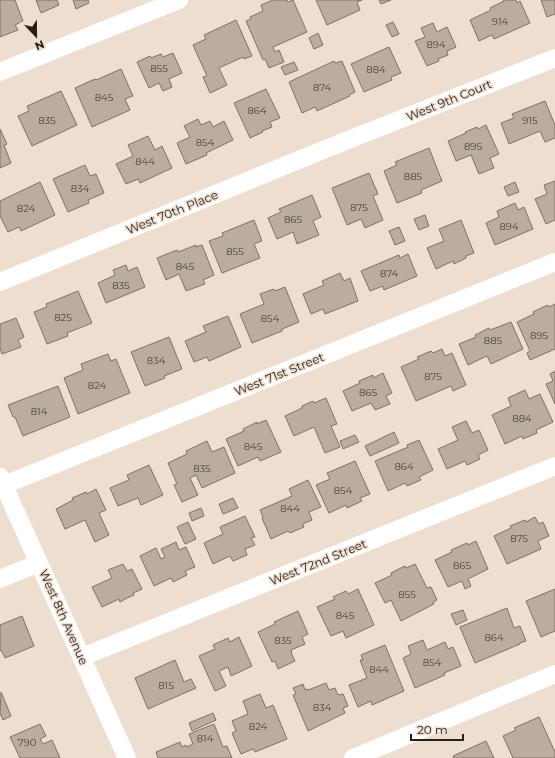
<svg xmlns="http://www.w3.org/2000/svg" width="555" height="758" viewBox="0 0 555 758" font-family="Montserrat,sans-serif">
<rect width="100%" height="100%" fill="#eddecf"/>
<path fill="#baac9e" stroke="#7f7265" d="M0 0H15L23 21 15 25 18 30 0 37Z
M36 0H57L59 5 41 13Z
M73 0H88L89 3 76 9Z
M273 0H287L288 2 293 0 307 32 273 47 275 52 279 50 284 62 269 68 265 59 263 60 246 21 251 19 250 17 263 11 261 5Z
M316 0H362L357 2 360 10 327 25Z
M379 0H391L381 4Z
M503 0H516L517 3 520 1 530 23 494 39 492 35 479 41 470 20 491 10 490 8 504 1Z
M541 0H555V14L547 17Z
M236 20 252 56 244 59 243 57 219 68 227 85 210 93 203 77 207 76 193 45 206 39 204 35Z
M393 22 399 34 392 37 386 25Z
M433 23 437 32 447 27 456 47 447 51 448 55 438 59 439 61 427 66 415 41 425 37 421 28Z
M318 33 323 45 314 49 309 38Z
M389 47 401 73 391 77 392 80 364 92 351 64Z
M173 53 182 73 169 79 172 87 163 91 159 83 149 88 137 62 150 56 151 58 161 54 163 57Z
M334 61 335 63 342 61 355 92 349 95 350 96 317 111 315 107 302 113 289 82Z
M294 62 298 70 285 75 281 67Z
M121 69 133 96 125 99 130 110 92 127 75 88 95 79 96 80Z
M266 89 280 118 270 122 272 127 262 131 263 132 250 138 234 103Z
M61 91 77 125 32 146 18 116 29 111 27 106Z
M545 101 555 125V138L545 142 540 131 509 144 501 123 514 118 512 114Z
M198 119 201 125 210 121 213 127 224 121 233 140 206 153 207 155 186 164 177 143 190 137 184 126Z
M486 125 499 154 490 158 494 168 479 174 471 155 456 161 448 141 466 133 465 132 477 127 478 129Z
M0 129 7 144 4 145 11 163 0 168Z
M148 136 155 150 162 146 172 168 140 183 138 179 126 184 116 164 133 156 128 145Z
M429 148 442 181 421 190 422 193 397 203 384 171 397 165 395 162Z
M85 165 90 176 96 174 104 193 88 200 89 203 68 212 53 179Z
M369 173 378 194 373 196 383 220 365 228 361 219 347 225 332 188Z
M555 181V220L546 224 535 199 547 194 544 185Z
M40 182 55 215 21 231 19 227 8 232 0 216V201Z
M515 182 519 192 508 196 504 187Z
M312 195 321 217 313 221 319 235 297 244 293 232 277 239 268 218 281 212 279 209Z
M515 203 518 210 524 207 533 229 495 245 486 223 499 217 497 211Z
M425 215 429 226 419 230 414 219Z
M254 220 262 241 254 244 260 258 222 273 209 241 223 236 222 233Z
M461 220 474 253 466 256V258L454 264 453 261 436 269 427 248 444 241 439 229Z
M399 227 405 241 395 245 389 231Z
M196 245V247L202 245 214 275 203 280 205 284 186 291 179 274 166 280 157 258 177 250 178 252Z
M408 254 417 276 384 290 383 286 370 291 361 271 399 255 400 258Z
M126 265 128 271 137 267 145 287 106 303 98 283 115 275 113 270Z
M340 273 344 281 350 278 358 301 325 314 323 309 311 314 303 294 324 285 322 281Z
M285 287 299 322 282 329V331L252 343 240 314 264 304 260 294 274 289 275 291Z
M78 291 92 323 67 333 68 336 47 344 34 312 47 307 46 304Z
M555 304V349L530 360 527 353 530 351 517 322 534 314 533 312 541 308 548 305 549 307Z
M228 316 241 347 209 361 207 357 194 362 185 341 206 332 203 326Z
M16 318 24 337 18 340 21 347 2 354 0 348V324Z
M511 322 523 349 491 364 487 356 468 365 459 344 476 337 475 335 489 328 490 330Z
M169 337 182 369 164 376 165 378 145 386 131 352Z
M442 349 445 356 452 353 466 385 453 391 451 386 416 401 401 367 419 359 417 357 431 351 433 353Z
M108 354 111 361 116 359 130 393 78 414 64 378 83 370 81 364Z
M555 371V404L546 384 553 381 550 374Z
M383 373 392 393 386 396 390 404 375 410 371 403 352 411 343 391 360 383 359 381 373 375V378Z
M58 386 70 417 23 436 15 417H13L8 405Z
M525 390 529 399 540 394 553 422 536 430 537 433 523 439 522 436 505 444 492 415 511 406 508 398Z
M326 398 337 424 331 426 340 447 325 453 314 427 294 436 285 416 302 408V406L313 401 314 403Z
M266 420 281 452 260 461 258 457 238 466 226 439 244 431 243 429 257 422V424Z
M466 421 472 433 479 430 488 450 478 455 480 459 467 465 465 461 447 469 438 449 458 440 452 427Z
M394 432 399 443 370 456 365 446Z
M355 435 359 442 343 449 340 441Z
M419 440 433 470 419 477 421 480 407 486 405 483 388 491 375 461 408 447 407 445Z
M207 441 212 452 224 447 235 473 202 488 196 475 190 478 198 495 182 502 174 485 177 484 168 463 187 454 186 451Z
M355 461 370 494 360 498 362 501 347 508 346 505 329 513 316 485 330 479 327 473Z
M149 465 163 495 141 505 138 498 118 506 110 488 129 480 127 475Z
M308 480 321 507 309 512 312 520 303 524 304 527 290 533 288 531 271 539 262 518 263 517 260 510 292 496 289 489Z
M96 489 106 510 99 513 109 535 95 542 85 520 65 529 56 509 73 500 72 498 86 492 87 494Z
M233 498 238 508 223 514 219 504Z
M201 508 204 516 192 521 189 513Z
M245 516 255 537 251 538 255 545 245 549 247 555 233 561 230 556 213 564 204 543 223 534 220 527Z
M535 517 539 524 543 522 549 536 538 541 541 549 507 564 494 536 511 528 510 526 525 520 526 522Z
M188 522 196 539 185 544 177 527Z
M476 541 488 569 468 579 471 586 465 589 462 581 448 587 435 560 452 552 451 550 467 543 468 545Z
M176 542 179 550 186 547 195 567 185 571 187 575 173 582 171 578 154 586 140 556 156 548 161 559 165 557 161 549Z
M123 564 127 571 132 569 142 589 133 593 134 595 127 598 120 602 119 599 102 607 92 587 112 578 108 570Z
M415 564 427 588 431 587 437 600 433 602 434 604 401 621 391 600 385 603 375 583 392 575 391 573 405 566 406 568Z
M358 589 374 625 346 638 343 631 331 636 317 607 335 599 333 597 346 591 348 594Z
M555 589V631L541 637 526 601Z
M507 608 514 628 520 626 526 641 520 643V644L475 663 460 627Z
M463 610 467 620 456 625 451 614Z
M298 611 308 634 302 637 305 644 291 650 292 653H291L295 661 278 669 275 661 272 662 258 632 275 624 274 622Z
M22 616 34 646 5 658 1 650 0 651V625Z
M239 637 252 666 231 676 228 667 219 671 226 686 215 691 199 656 215 649 213 645 228 638 230 642Z
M423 640 427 650 445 642 448 649 453 647 461 666 444 673 445 675 415 688 403 658 411 654 408 646Z
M385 645 404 691 372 705 371 701 358 707 349 685 367 678 360 660H363L361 655Z
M175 660 184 682 191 679 196 688 148 709 135 678Z
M326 683 329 690 335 688 338 695 343 694 348 706 343 708 345 713 308 731 293 695 296 694 293 688 303 684 305 690 308 689V690Z
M1 692 11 716 3 720 0 713Z
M260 694 266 708 273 705 287 739 255 752 253 749 241 754 232 733 236 731 232 721 248 714 243 701Z
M213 713 216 720 192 731 189 723Z
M539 717 555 752V758H513L503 736 516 730 514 728Z
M40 724 46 736 40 739 43 744 52 740 60 758H20L10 737Z
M214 724 223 747 227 746 232 758H158L156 752 180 742 182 747 186 745 187 747 193 744 189 734Z
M486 741 494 758H454L453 756Z"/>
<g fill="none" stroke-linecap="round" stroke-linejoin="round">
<path stroke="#fff" stroke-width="18" d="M0 72 179 0
M0 282 343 142 555 58
M0 477 127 758
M4 485 555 262
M0 579 39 563
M82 657 555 466
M353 758 555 674"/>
</g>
<g text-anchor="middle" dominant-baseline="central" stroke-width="3" stroke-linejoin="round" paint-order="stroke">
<g font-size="10" fill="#4a423b">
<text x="500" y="21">914</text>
<text x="436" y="44">894</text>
<text x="159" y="68">855</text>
<text x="376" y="69">884</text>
<text x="322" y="87">874</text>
<text x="104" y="97">845</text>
<text x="257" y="110">864</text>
<text x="47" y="120">835</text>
<text x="530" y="120">915</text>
<text x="205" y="142">854</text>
<text x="473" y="146">895</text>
<text x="145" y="161">844</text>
<text x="413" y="176">885</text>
<text x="80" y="188">834</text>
<text x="359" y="207">875</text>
<text x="26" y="208">824</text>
<text x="293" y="219">865</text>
<text x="509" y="226">894</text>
<text x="235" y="251">855</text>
<text x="185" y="266">845</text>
<text x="389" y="273">874</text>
<text x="121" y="285">835</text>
<text x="63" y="317">825</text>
<text x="270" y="318">854</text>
<text x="539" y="335">895</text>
<text x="493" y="340">885</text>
<text x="156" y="360">834</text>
<text x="433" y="376">875</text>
<text x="97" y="385">824</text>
<text x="368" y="392">865</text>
<text x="39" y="411">814</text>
<text x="522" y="418">884</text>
<text x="253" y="446">845</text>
<text x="404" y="466">864</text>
<text x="202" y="468">835</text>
<text x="343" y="490">854</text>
<text x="290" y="508">844</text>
<text x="519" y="538">875</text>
<text x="462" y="565">865</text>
<text x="407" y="594">855</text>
<text x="345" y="615">845</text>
<text x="494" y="637">864</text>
<text x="283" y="640">835</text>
<text x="432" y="662">854</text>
<text x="379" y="669">844</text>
<text x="166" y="685">815</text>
<text x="322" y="707">834</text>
<text x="258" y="726">824</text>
<text x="205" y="738">814</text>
<text x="27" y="742">790</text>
</g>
<g font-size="12" fill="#251f1a" stroke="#eddecf">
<text transform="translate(449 100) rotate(-22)">West 9th Court</text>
<text transform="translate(172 212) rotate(-22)">West 70th Place</text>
<text transform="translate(279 374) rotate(-22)">West 71st Street</text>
<text transform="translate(318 562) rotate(-22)">West 72nd Street</text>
<text transform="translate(64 617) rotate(66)">West 8th Avenue</text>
</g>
</g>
<g transform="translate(36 36) rotate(158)" stroke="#eddecf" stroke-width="3" paint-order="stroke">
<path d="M0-3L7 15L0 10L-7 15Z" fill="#251f1a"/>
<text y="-6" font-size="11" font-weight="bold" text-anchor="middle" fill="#251f1a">N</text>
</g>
<path d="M411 734v6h52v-6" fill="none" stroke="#251f1a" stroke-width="2"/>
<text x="417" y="734" font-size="12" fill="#251f1a" stroke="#eddecf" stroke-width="3" paint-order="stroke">20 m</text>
</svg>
